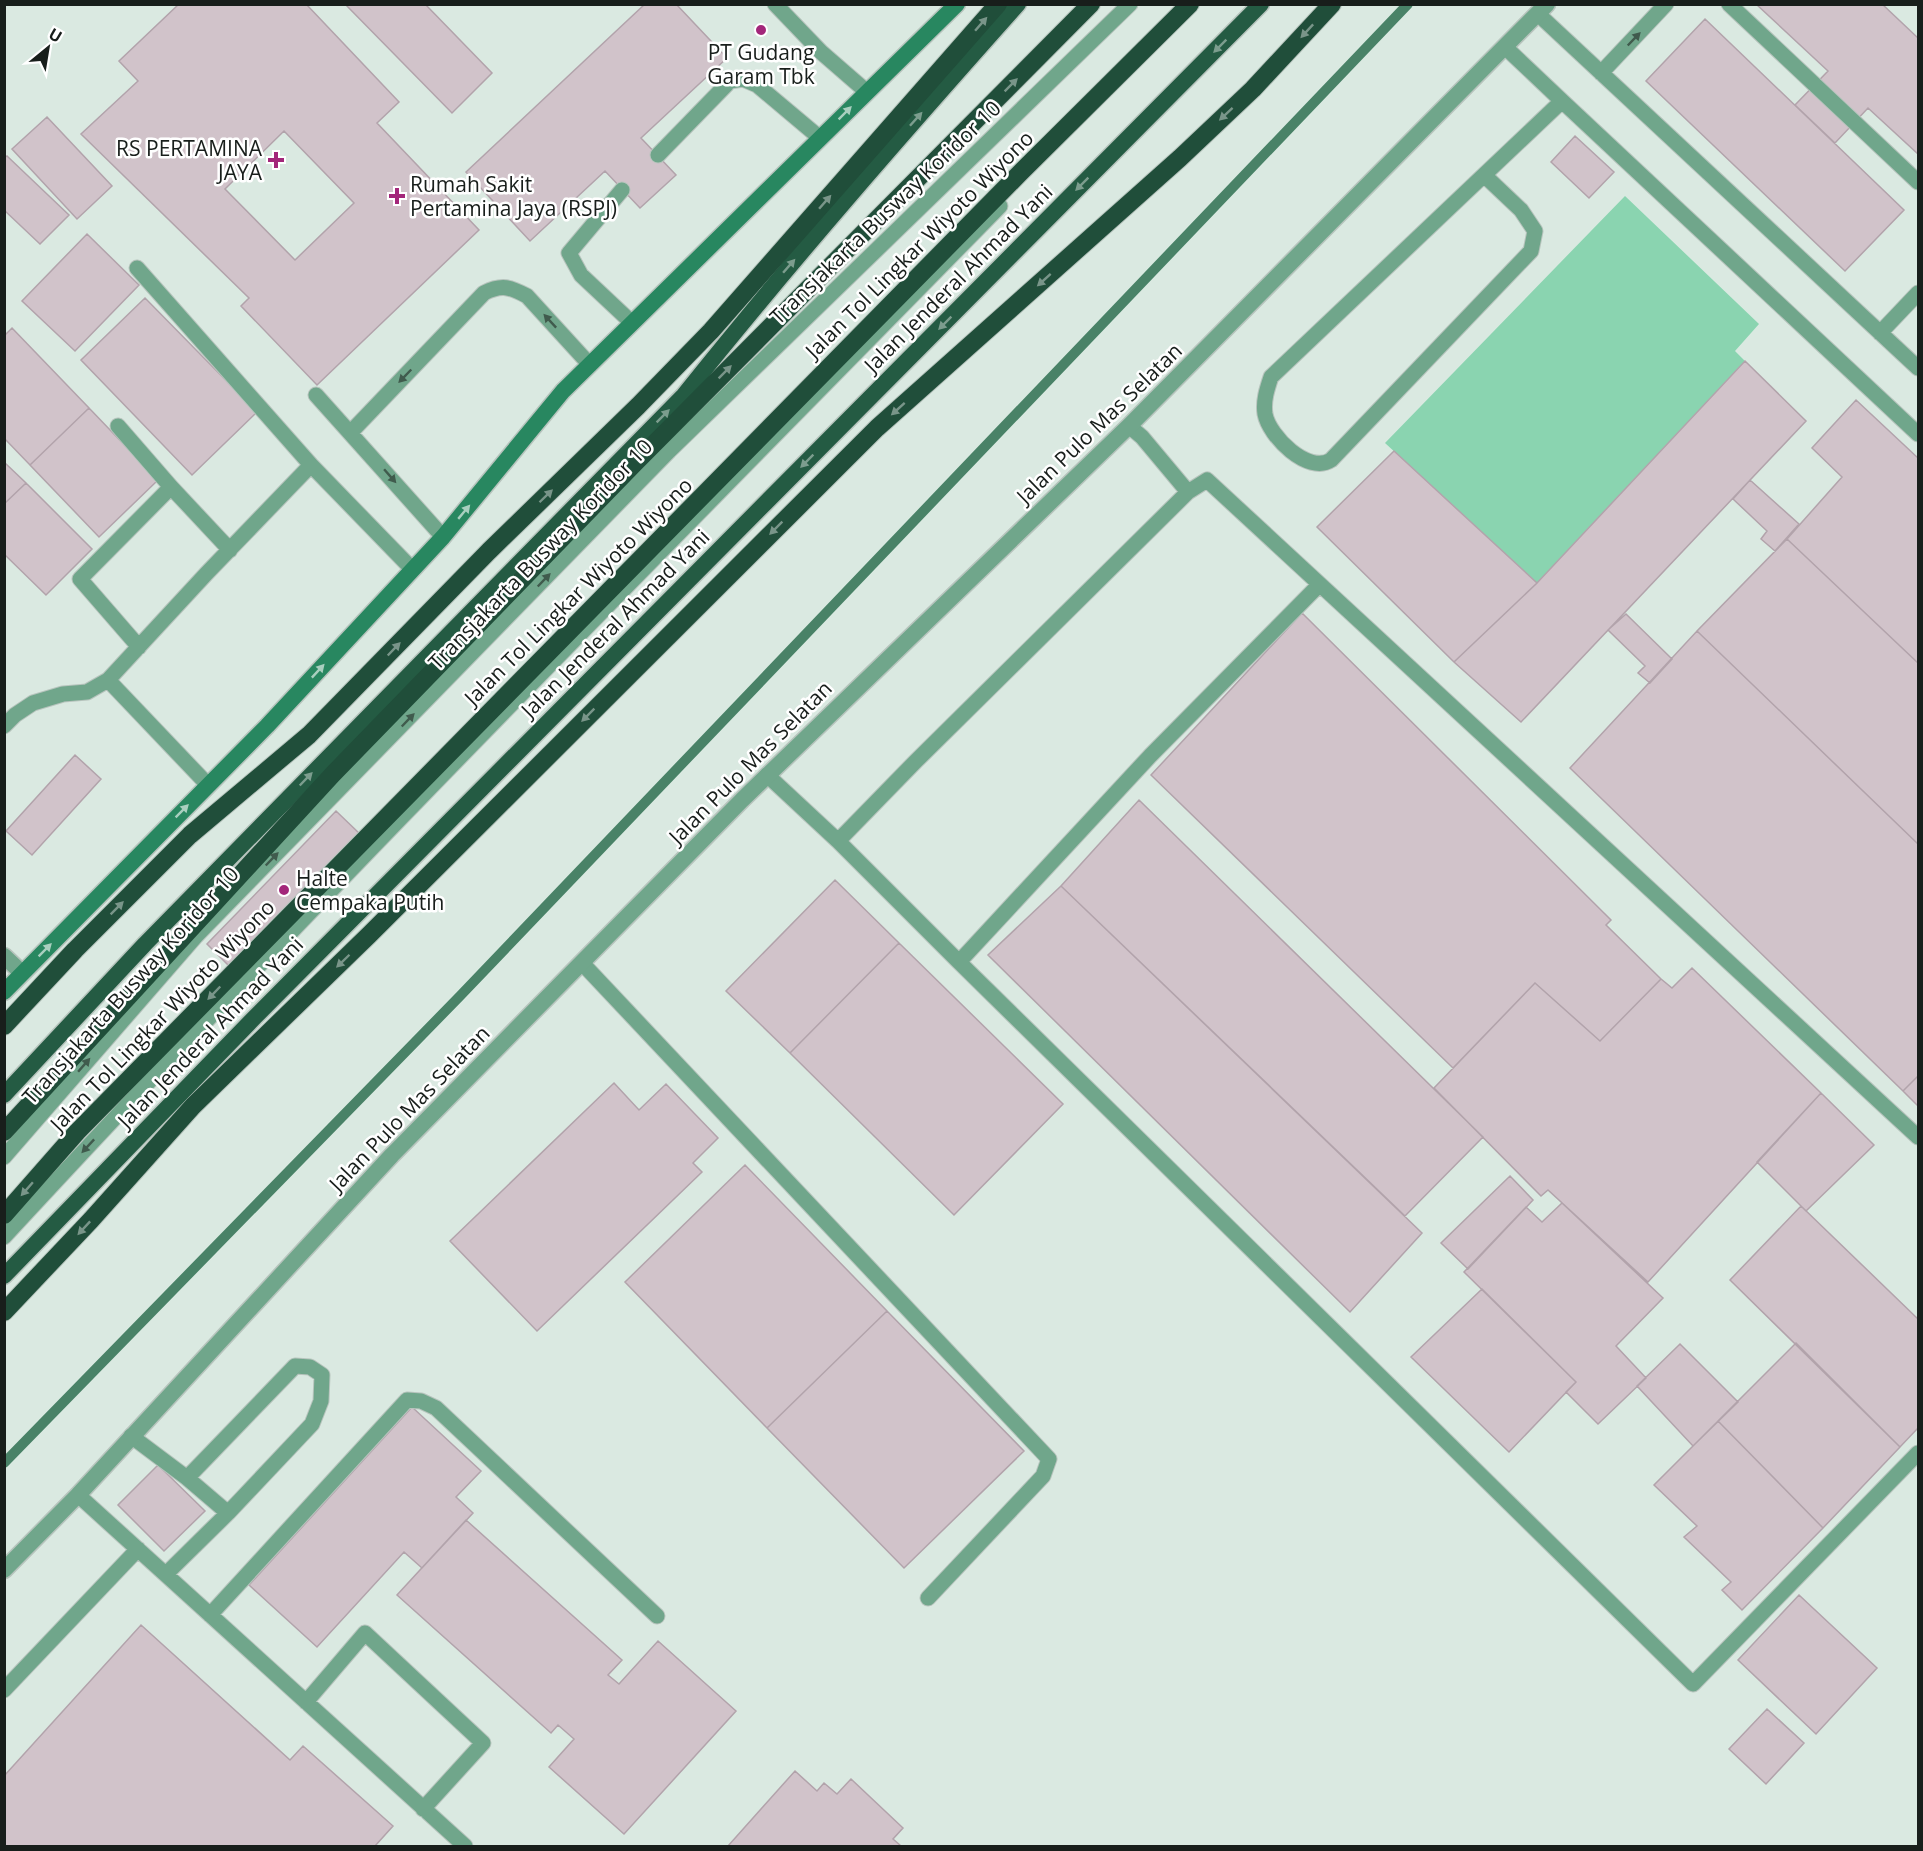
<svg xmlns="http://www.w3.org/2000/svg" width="1923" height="1851" viewBox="0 0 1923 1851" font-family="'Open Sans',sans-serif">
<rect width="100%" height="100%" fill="#dae9e1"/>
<path fill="#8ad4b0" d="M1625 196 1759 324 1735 351 1745 361 1537 583 1385 443Z"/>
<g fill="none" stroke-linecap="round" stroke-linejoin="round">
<path stroke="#498267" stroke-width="10" d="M4 1463 460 996 1408 4"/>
</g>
<path fill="#d1c3ca" stroke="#b2a3ab" stroke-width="1.5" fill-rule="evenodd" d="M179 4H306L399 102 377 123 479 230 317 385 241 306 249 298 81 134 138 81 119 61ZM284 131 354 203 295 260 225 189Z
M345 4H425L492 73 452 113Z
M645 4H676L727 58 641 138 676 175 640 208 605 171 530 241 466 172Z
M1756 4H1882L1918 38V154L1868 108 1835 143 1795 105 1828 71Z
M1705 19 1904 210 1845 271 1646 81Z
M47 117 112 186 77 219 12 149Z
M1575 136 1614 172 1589 198 1551 162Z
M7 156 69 215 40 244 4 210V158Z
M87 234 139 285 75 351 22 301Z
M145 298 257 412 192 475 81 360Z
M12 328 89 408 30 465 4 438V336Z
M1745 361 1806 421 1521 722 1454 662 1537 583Z
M1856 400 1918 458V663L1787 539 1842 477 1812 448Z
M89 408 158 480 99 537 30 465Z
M1394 451 1537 583 1454 662 1317 527Z
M4 462 26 483 4 504Z
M1750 480 1799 524 1775 551 1761 539 1767 531 1733 499Z
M26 483 92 549 46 595 4 554V504Z
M1787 539 1918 663V844L1697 631Z
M1302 613 1611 920 1606 925 1661 979 1600 1041 1535 983 1453 1068 1151 775Z
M1626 614 1672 659 1650 683 1638 673 1645 666 1608 630Z
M1697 631 1918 844V1076L1903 1091 1570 768Z
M75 755 101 779 32 855 6 831Z
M1139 800 1483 1137 1405 1216 1061 886Z
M336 811 361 835 232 969 207 944Z
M835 880 899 943 790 1053 726 991Z
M1061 886 1422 1233 1350 1312 988 955Z
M899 943 1063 1104 954 1215 790 1053Z
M1692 968 1821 1093 1648 1282 1548 1190 1541 1196 1434 1088 1535 983 1600 1041 1661 979 1672 988Z
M1918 1076V1106L1903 1091Z
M614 1083 639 1110 666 1084 718 1138 693 1163 702 1172 537 1331 450 1241Z
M1821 1093 1874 1145 1806 1211 1757 1162Z
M745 1165 887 1311 767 1428 625 1282Z
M1510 1176 1533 1200 1468 1269 1441 1243Z
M1562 1203 1663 1298 1616 1346 1646 1378 1598 1424 1566 1392 1576 1382 1464 1272 1526 1207 1542 1222Z
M1801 1206 1918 1319V1428L1900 1447 1730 1280Z
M1482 1289 1576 1382 1509 1452 1411 1357Z
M887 1311 1024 1451 904 1568 767 1428Z
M1796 1343 1900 1447 1823 1528 1718 1421Z
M1680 1344 1738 1402 1693 1446 1637 1386Z
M412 1407 481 1471 456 1497 473 1513 422 1568 404 1552 317 1647 249 1585Z
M1718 1421 1823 1528 1742 1610 1722 1590 1731 1582 1684 1537 1697 1526 1654 1485Z
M158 1465 205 1511 164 1551 118 1505Z
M466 1520 622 1660 608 1675 619 1684 658 1641 736 1711 624 1834 549 1767 574 1739 558 1725 551 1733 397 1595Z
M1799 1595 1877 1668 1816 1734 1738 1660Z
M141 1625 290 1760 303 1746 393 1826 375 1846H4V1776Z
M1767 1709 1804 1743 1766 1784 1729 1749Z
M795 1771 817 1791 824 1783 837 1794 851 1779 903 1828 893 1839 901 1846H728Z"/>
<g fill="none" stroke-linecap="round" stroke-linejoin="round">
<defs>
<path id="service" d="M775 4 821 52 867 92
M1729 4 1918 182
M1538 14 1918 368
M1601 73 1666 4
M1562 101 1918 434
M658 155 730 81 743 79 757 85 820 138
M1484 175 1521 210 1535 231 1531 251 1331 460C1308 475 1269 436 1265 414 1263 401 1267 389 1271 377L1562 101 1505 47
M622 190 569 253 581 275 631 322
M137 268 311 465 412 569
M1880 333 1918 293
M316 395 443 537
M118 426 171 487
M1129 426 1142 437 1188 492 1207 480 1918 1137
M351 432 484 293C502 284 510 287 527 296L590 365
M1188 492 916 761 838 841 959 962 1150 756 1319 585
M139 647 80 579 171 487 230 550
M108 680 208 785
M4 726 15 715 33 703 63 694 87 692 108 680 206 574 311 465
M767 775 838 841
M959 962 1693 1684 1918 1453
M582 963 1049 1459 1043 1476 928 1598
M4 1157 196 936 669 451 1130 4
M4 1237C328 886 666 547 1000 206
M131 1436 187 1478 228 1513
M78 1495 465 1846
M166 1574 228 1513 312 1424 321 1401 322 1375 310 1367 295 1366 187 1478
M210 1615 407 1400 421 1401 436 1408 657 1616
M4 1690 138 1549
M306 1702 365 1633 483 1743 423 1809"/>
<path id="minor" d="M4 956 22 973
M4 1570 78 1495 392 1155 742 800 1129 426 1547 4"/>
<path id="secondary" d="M4 992 267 726 443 537 563 391 957 4"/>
<path id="trunk" d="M4 1095 145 944 684 395C791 261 904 132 1018 4
M4 1276 255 1017 1261 4"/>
<path id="motorway" d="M4 1026 75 950 190 835 309 735 489 551 638 406 711 331 998 4
M4 1132 333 774 634 464 1091 4
M4 1215 77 1132 1020 173 1190 4
M4 1312 91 1220 193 1106 369 935 877 428 1180 158 1253 89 1332 4"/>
</defs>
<use href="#service" stroke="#b7c4bd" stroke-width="17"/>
<use href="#minor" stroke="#b7c4bd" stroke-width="19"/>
<use href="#secondary" stroke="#b7c4bd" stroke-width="19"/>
<use href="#trunk" stroke="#b7c4bd" stroke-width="19"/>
<use href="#motorway" stroke="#b7c4bd" stroke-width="20"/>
<use href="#service" stroke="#70a68b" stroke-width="15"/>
<use href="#minor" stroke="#70a68b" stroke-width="16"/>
<use href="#secondary" stroke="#288760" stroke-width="16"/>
<use href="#trunk" stroke="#245b43" stroke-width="16"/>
<use href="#motorway" stroke="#204e3a" stroke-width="18"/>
</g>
<defs><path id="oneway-solid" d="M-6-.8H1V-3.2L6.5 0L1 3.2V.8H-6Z" transform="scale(1.5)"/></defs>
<g fill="#799589">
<use href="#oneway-solid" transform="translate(981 24) rotate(-49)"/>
<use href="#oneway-solid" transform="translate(1307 31) rotate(133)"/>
<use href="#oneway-solid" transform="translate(1011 85) rotate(-45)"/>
<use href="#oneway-solid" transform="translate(1226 114) rotate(137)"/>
<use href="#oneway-solid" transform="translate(825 202) rotate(-49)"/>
<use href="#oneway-solid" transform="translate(1044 280) rotate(138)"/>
<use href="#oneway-solid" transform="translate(725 372) rotate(-45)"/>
<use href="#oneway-solid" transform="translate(898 409) rotate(138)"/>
<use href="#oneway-solid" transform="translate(546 496) rotate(-44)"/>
<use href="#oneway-solid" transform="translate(776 528) rotate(135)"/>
<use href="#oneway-solid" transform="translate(394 649) rotate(-46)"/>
<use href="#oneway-solid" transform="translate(588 715) rotate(135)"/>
<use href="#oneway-solid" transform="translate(117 908) rotate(-45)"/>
<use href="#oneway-solid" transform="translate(343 961) rotate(136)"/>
<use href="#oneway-solid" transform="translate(214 993) rotate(134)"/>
<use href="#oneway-solid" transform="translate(27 1189) rotate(131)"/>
<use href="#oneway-solid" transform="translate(84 1228) rotate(133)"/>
</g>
<g fill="#405b4d">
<use href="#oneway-solid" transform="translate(1634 39) rotate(-46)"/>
<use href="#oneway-solid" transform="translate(550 321) rotate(-133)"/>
<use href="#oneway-solid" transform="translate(405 376) rotate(134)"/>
<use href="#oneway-solid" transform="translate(390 476) rotate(49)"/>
<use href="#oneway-solid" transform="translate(544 580) rotate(-46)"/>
<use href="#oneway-solid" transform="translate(408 720) rotate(-46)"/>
<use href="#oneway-solid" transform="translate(272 859) rotate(-46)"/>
<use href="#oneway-solid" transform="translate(84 1065) rotate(-49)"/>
<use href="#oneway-solid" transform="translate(88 1146) rotate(133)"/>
</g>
<g fill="#7c9d8e">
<use href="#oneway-solid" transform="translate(1220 46) rotate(135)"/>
<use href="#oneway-solid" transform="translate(916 119) rotate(-48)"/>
<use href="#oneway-solid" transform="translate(1082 184) rotate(135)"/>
<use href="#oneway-solid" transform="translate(789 266) rotate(-49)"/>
<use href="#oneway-solid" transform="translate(945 323) rotate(135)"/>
<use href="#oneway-solid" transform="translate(663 416) rotate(-45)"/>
<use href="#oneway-solid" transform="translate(807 461) rotate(135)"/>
<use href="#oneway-solid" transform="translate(306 779) rotate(-46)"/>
</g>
<g fill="#a9cfbf">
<use href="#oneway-solid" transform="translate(845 113) rotate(-45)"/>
<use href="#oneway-solid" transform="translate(464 512) rotate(-50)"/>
<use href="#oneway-solid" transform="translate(318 671) rotate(-47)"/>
<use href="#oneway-solid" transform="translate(182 811) rotate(-45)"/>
<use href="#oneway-solid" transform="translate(45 950) rotate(-45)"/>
</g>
<g fill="#a3267a" stroke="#fff" stroke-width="2">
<circle cx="761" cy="30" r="6"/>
<path d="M273 151h6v6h6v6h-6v6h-6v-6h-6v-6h6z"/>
<path d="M394 187h6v6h6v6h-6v6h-6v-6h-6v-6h6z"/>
<circle cx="284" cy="890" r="6"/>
</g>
<g text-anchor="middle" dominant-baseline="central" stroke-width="5" stroke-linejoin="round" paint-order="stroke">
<g font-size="21" fill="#181e1b" stroke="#fff" text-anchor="start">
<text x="761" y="52" text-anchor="middle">PT Gudang<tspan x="761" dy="24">Garam Tbk</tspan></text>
<text x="262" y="148" text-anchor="end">RS PERTAMINA<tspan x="262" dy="24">JAYA</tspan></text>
<text x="410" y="184">Rumah Sakit<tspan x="410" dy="24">Pertamina Jaya (RSPJ)</tspan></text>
<text x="296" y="878">Halte<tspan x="296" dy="24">Cempaka Putih</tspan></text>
</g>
<g font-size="21" fill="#181e1b" stroke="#fff">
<text transform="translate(885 212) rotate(-44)">Transjakarta Busway Koridor 10</text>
<text transform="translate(919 244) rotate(-45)">Jalan Tol Lingkar Wiyoto Wiyono</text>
<text transform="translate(958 278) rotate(-45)">Jalan Jenderal Ahmad Yani</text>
<text transform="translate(1099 423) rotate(-44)">Jalan Pulo Mas Selatan</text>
<text transform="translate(540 554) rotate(-46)">Transjakarta Busway Koridor 10</text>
<text transform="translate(578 591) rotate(-45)">Jalan Tol Lingkar Wiyoto Wiyono</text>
<text transform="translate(615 623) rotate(-45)">Jalan Jenderal Ahmad Yani</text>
<text transform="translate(750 762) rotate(-45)">Jalan Pulo Mas Selatan</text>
<text transform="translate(130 985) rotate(-48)">Transjakarta Busway Koridor 10</text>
<text transform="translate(162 1015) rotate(-46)">Jalan Tol Lingkar Wiyoto Wiyono</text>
<text transform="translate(210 1032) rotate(-46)">Jalan Jenderal Ahmad Yani</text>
<text transform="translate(409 1108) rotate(-46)">Jalan Pulo Mas Selatan</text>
</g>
</g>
<rect width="1923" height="1851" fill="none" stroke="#181e1b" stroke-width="12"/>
<g transform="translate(48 48) rotate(30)" stroke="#ffffff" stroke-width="4.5" paint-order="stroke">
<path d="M0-4.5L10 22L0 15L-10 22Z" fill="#181e1b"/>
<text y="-9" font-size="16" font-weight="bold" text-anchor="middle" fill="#181e1b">U</text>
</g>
</svg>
